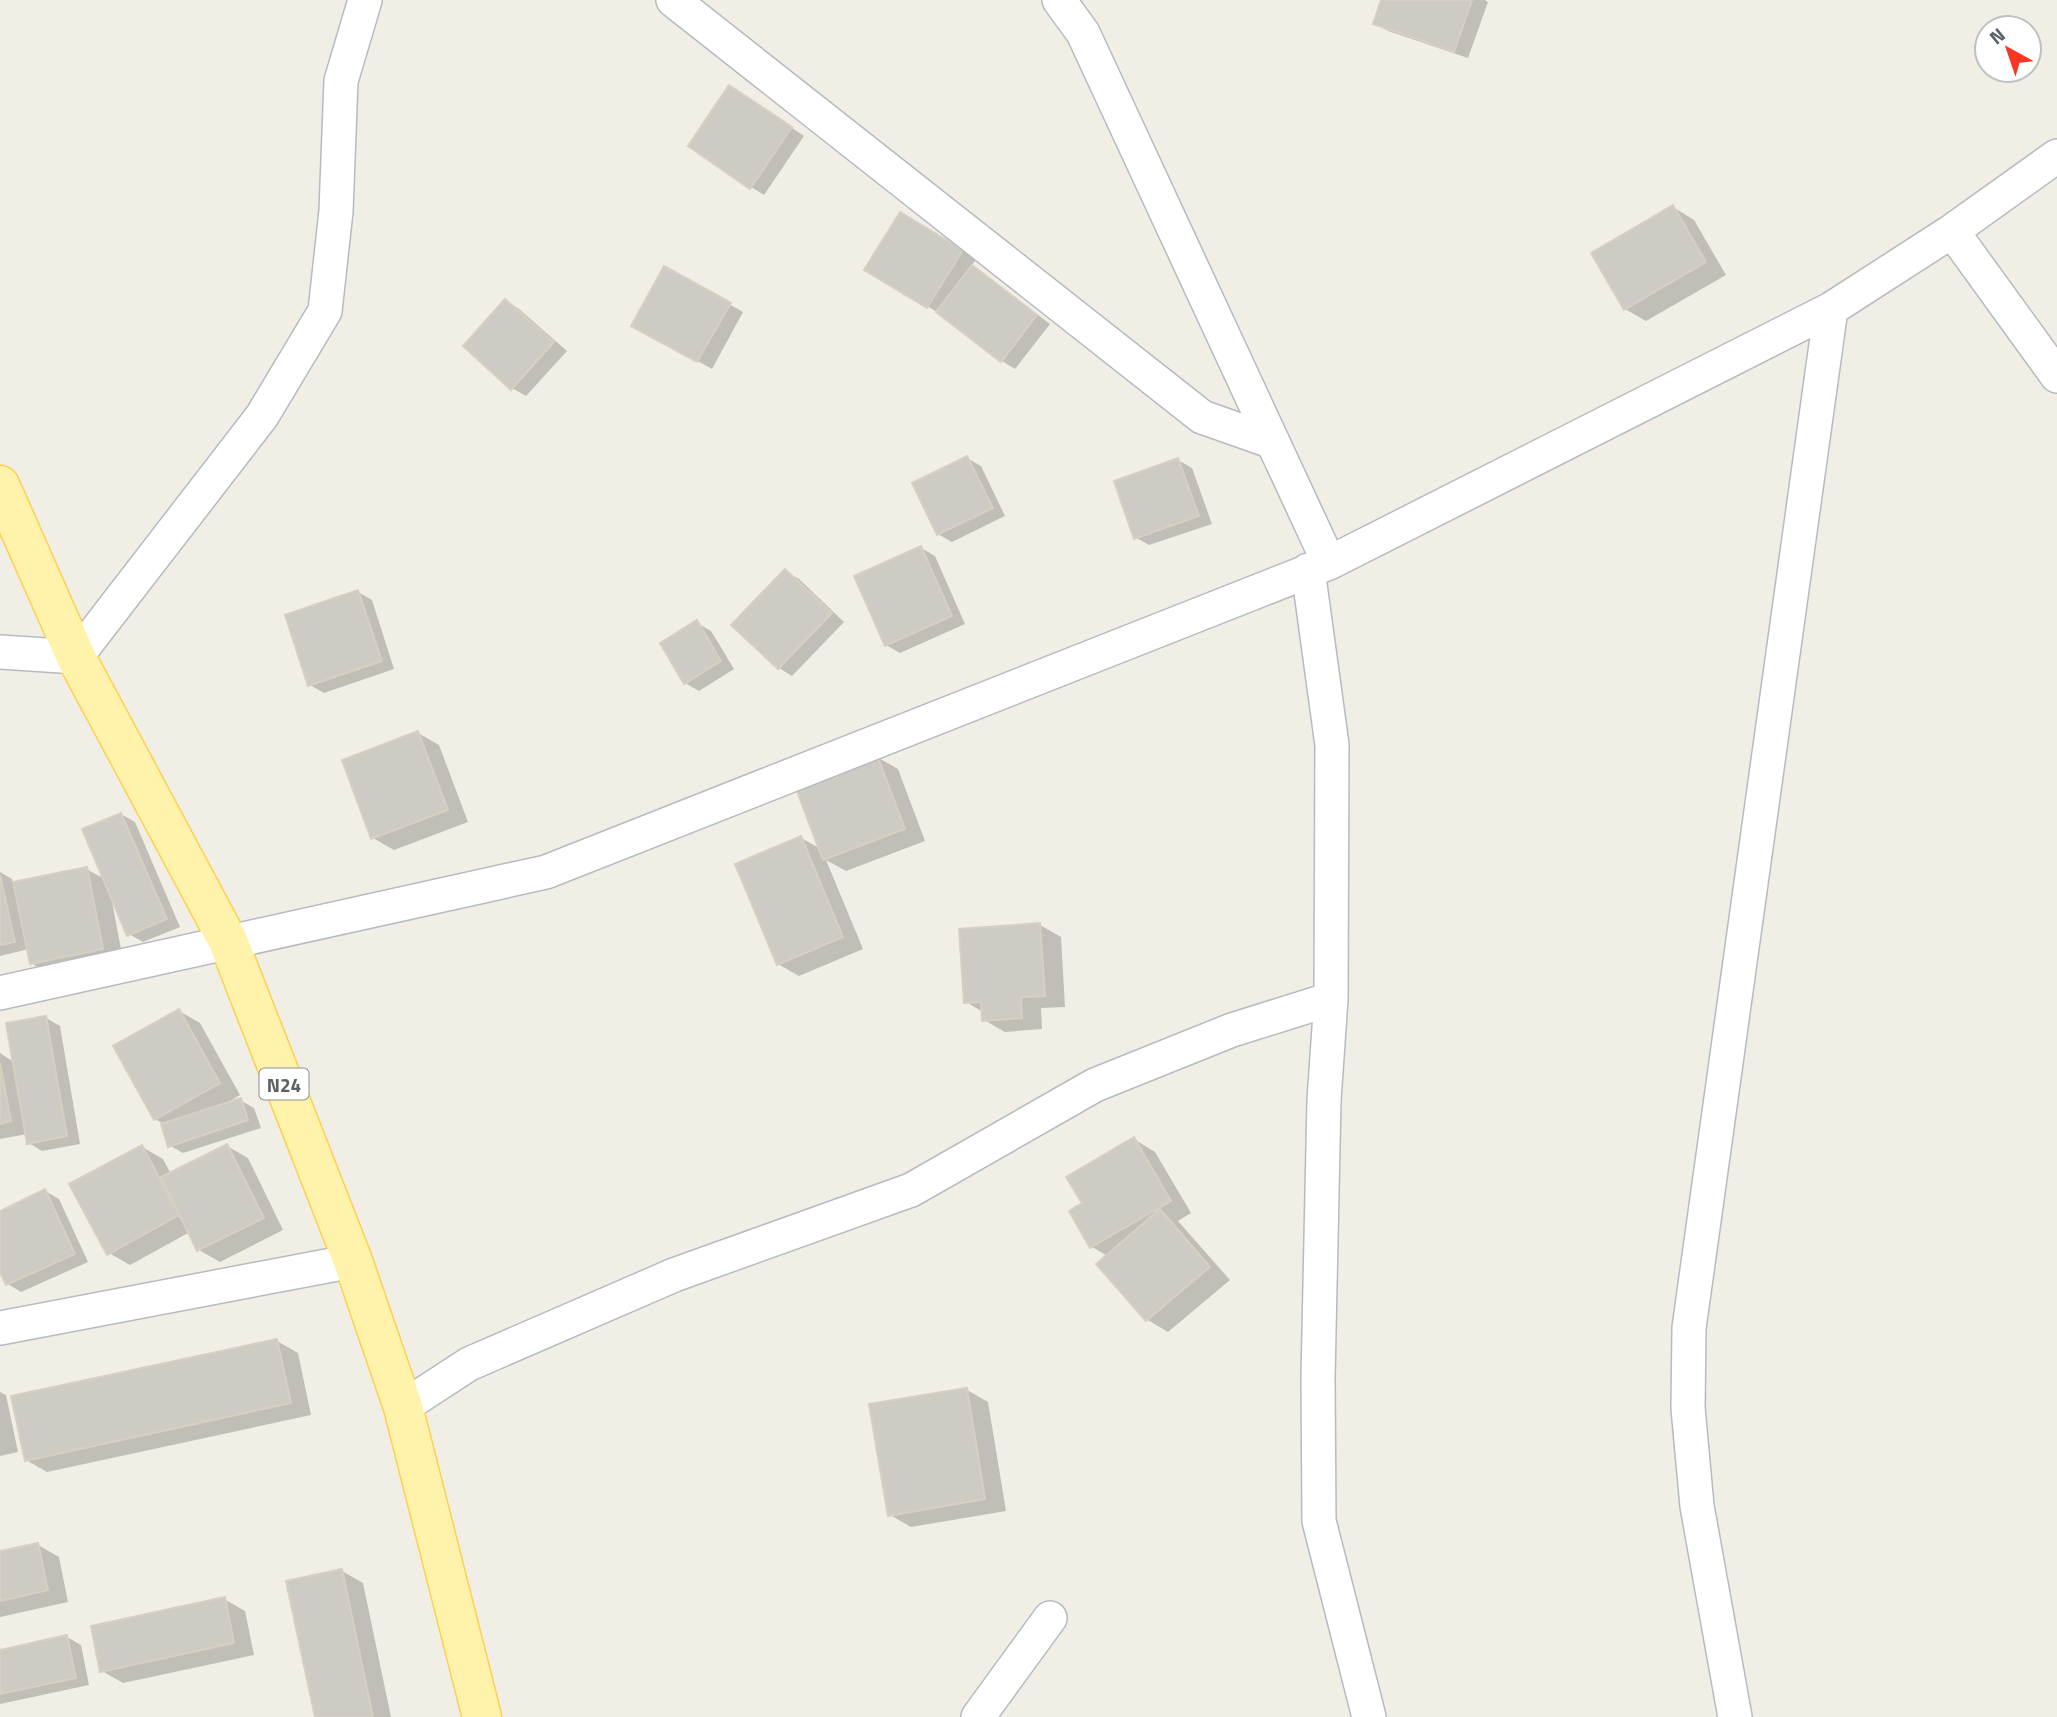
<svg xmlns="http://www.w3.org/2000/svg" width="2057" height="1717" viewBox="0 0 2057 1717" font-family="'Titillium Web',sans-serif">
<rect width="100%" height="100%" fill="#f0eee5"/>
<path fill="#0003" d="M1383 0H1485L1488 2 1468 58 1388 31 1375 23Z
M743 95 804 136 764 195 751 187Z
M1673 207 1694 220 1726 275 1646 321 1625 309Z
M901 214 976 259 971 267 986 276 1050 324 1015 369 1002 361 942 315 867 269Z
M665 268 743 312 712 369 633 325Z
M506 301 519 309 567 351 526 396 512 388Z
M967 458 981 466 1005 516 952 542 938 534Z
M1178 460 1192 468 1212 524 1149 545 1135 537Z
M921 548 935 556 965 624 900 653 886 645Z
M785 571 799 579 844 622 792 676 779 668Z
M358 592 372 600 394 669 324 693 310 685Z
M697 623 711 631 734 669 699 691 685 683Z
M418 733 439 745 468 822 394 850 373 838Z
M877 757 898 769 925 841 846 871 826 860 863 949 799 976 778 964 801 838 821 849Z
M121 814 135 822 180 927 143 942 129 934 111 896 123 960 52 975 31 963 29 949 0 956V872L12 879 13 884 86 869 105 879Z
M1040 925 1061 937 1065 1007 1041 1008 1042 1029 1005 1032 984 1020 983 1012 966 1002Z
M179 1011 200 1023 240 1095 230 1101V1103L240 1100 254 1108 261 1128 183 1153 169 1145 162 1123 155 1119Z
M46 1018 60 1026 80 1144 42 1151 29 1143 27 1134 0 1139V1053L14 1062Z
M1134 1139 1155 1152 1191 1213 1178 1221 1230 1280 1168 1332 1148 1320 1099 1264 1108 1256 1092 1247 1084 1204Z
M227 1146 248 1158 283 1230 220 1262 199 1250 190 1232 130 1265 109 1253 142 1147 163 1159 171 1174Z
M45 1191 59 1199 88 1262 21 1292 8 1284 0 1268V1213Z
M277 1341 298 1353 311 1415 47 1472 26 1460Z
M967 1390 988 1402 1006 1511 911 1527 890 1515Z
M0 1392 6 1395 18 1452 0 1456Z
M38 1545 59 1557 68 1602 0 1617V1553Z
M342 1571 363 1583 391 1717H317Z
M224 1599 245 1611 254 1655 123 1683 102 1671Z
M67 1637 81 1645 89 1685 0 1704V1652Z"/>
<path fill="#cdcbc3" stroke="#d6d0c2" stroke-width="2" d="M1381 0H1472L1454 52 1373 24Z
M729 85 792 127 750 189 688 146Z
M1673 205 1706 262 1624 310 1591 253Z
M900 212 963 250 927 308 864 270Z
M972 265 1037 315 1001 362 936 312Z
M664 266 731 303 697 362 631 326Z
M505 299 554 342 511 390 463 346Z
M967 456 993 508 937 535 912 483Z
M1178 458 1199 516 1134 539 1114 481Z
M921 546 952 616 885 646 854 576Z
M785 569 832 613 778 669 731 625Z
M358 590 382 661 308 686 285 615Z
M697 620 721 661 684 684 660 643Z
M418 731 448 810 371 839 342 760Z
M877 755 905 829 823 860 795 786Z
M121 813 167 919 127 936 82 829Z
M801 836 843 937 777 965 735 864Z
M87 867 103 949 30 964 13 882Z
M0 875 15 942 0 945Z
M1040 923 1045 996 1021 997 1022 1018 982 1021 981 1002 964 1003 959 929Z
M179 1009 220 1083 154 1120 113 1046Z
M46 1016 67 1136 27 1144 6 1023Z
M0 1063 11 1121 0 1124Z
M241 1098 248 1120 168 1147 161 1124Z
M1134 1137 1171 1201 1090 1248 1069 1211 1082 1203 1066 1177Z
M227 1144 264 1218 197 1251 161 1177Z
M142 1145 179 1215 107 1255 69 1184Z
M45 1189 75 1254 6 1285 0 1272V1211Z
M1160 1209 1210 1267 1146 1321 1096 1264Z
M277 1339 291 1403 25 1461 11 1396Z
M967 1388 985 1499 888 1516 869 1404Z
M38 1543 48 1590 0 1601V1551Z
M342 1569 373 1717H315L286 1581Z
M225 1597 234 1643 100 1672 91 1626Z
M67 1635 76 1678 0 1694V1650Z"/>
<g fill="none" stroke-linecap="round" stroke-linejoin="round">
<defs>
<path id="street" d="M673 0 1202 417 1273 442
M1059 0 1083 33 1329 563
M1952 231 2057 376
M1308 570 1332 745 1331 999 1324 1100 1318 1378 1319 1521 1369 1717
M0 652 76 657 262 416 325 311 336 211 341 81 365 0
M0 993 546 872 1329 563 1831 309 1952 231 2057 156
M0 1328 353 1261
M403 1407 469 1364 674 1275 911 1190 1095 1085 1232 1030 1331 999
M978 1717 1050 1618
M1735 1717 1697 1506 1688 1408 1689 1328 1831 309"/>
<path id="primary" d="M0 485 76 657 228 941 353 1261 403 1407 482 1717"/>
</defs>
<use href="#street" stroke="#b7bbc0" stroke-width="36"/>
<use href="#primary" stroke="#fed050" stroke-width="41"/>
<use href="#street" stroke="#fff" stroke-width="33"/>
<use href="#primary" stroke="#fff3ab" stroke-width="38"/>
</g>
<g text-anchor="middle" dominant-baseline="central" stroke-width="5" stroke-linejoin="round" paint-order="stroke">
<rect fill="#fff" stroke="#8d9095" stroke-width="2" x="259.5" y="1068.5" width="49" height="31" rx="5"/>
<g font-size="19" font-weight="bold" fill="#5c6167">
<text x="284" y="1084">N24</text>
</g>
</g>
<g transform="translate(2008 49) rotate(320)"><circle r="33" fill="#ffffff" stroke="#bec0c2" stroke-width="2"/>
<path d="M0-5L12 26L0 18L-12 26Z" fill="#f93622"/>
<text y="-10" font-size="19" font-weight="bold" text-anchor="middle" fill="#5c6167">N</text>
</g>
</svg>
